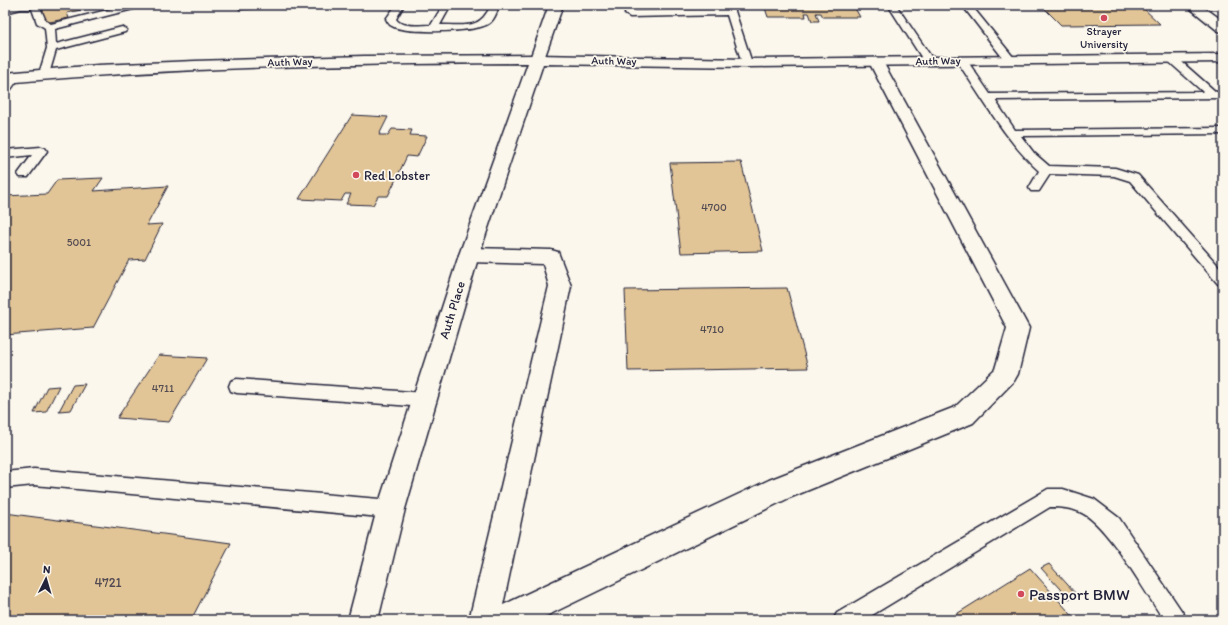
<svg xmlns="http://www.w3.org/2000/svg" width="1228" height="625" viewBox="0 0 1228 625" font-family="Itim,sans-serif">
<rect width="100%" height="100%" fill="#fbf7ec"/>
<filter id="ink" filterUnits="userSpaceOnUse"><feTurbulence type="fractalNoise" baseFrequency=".025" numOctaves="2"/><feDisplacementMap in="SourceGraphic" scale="8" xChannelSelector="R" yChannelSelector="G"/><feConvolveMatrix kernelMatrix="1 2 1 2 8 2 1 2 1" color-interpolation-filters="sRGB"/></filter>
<g filter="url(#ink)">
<path fill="#e2c596" stroke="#22223b" d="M42 5H104L67 13 69 18 45 23Z
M241 5H297L239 10Z
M764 5H853L860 17H823L821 13H816L819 21H812L809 13H805L806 17H768Z
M1041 5H1140L1160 24 1061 25Z
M352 115 388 117 379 135H388L392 129 412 130 410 135 427 136 417 157 407 156 388 196H378L373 205 346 204 351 194H345L341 201 299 199Z
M741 162 763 251 681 253 670 163Z
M103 178 94 191 168 186 147 225 162 224 145 259 129 260 93 328 5 335V196L47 194 57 180Z
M787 288 808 368 628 371 625 290Z
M159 355 207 358 169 422 117 418Z
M85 384 71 410 59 411 73 385Z
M59 386 46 412 34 413 47 387Z
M5 513 231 543 191 620H5Z
M1049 564 1076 594 1069 599 1041 568Z
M1030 568 1076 620H947Z"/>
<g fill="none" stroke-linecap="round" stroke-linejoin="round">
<defs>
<path id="service" d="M14 5H39L46 21 51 24 127 5H142L141 7 55 29 56 44 122 27 127 30 125 32 56 50 49 74 44 77 39 74 47 48 45 28 37 23 32 9H21L5 13V7Z
M396 5H404L396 19C401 28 421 25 431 25L443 5H451L440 25H445C468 25 480 29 491 5H499C497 12 494 22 486 25 473 32 404 34 392 26 389 25 388 22 386 19Z
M626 5H634L635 11 726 9 725 5H733L752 63 747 66 742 63 727 15 630 17 625 14Z
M888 5H896L934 61 933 63H925Z
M962 5H971L1014 58 1015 60 1014 62H1006Z
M1171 55 1175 56 1216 92H1223V98L995 100 1015 130 1223 128V134L1021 136 1034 153 1049 166 1115 168 1138 175 1223 271V285L1218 284 1130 181 1114 176 1050 174 1039 191H1031L1029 188 1039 171C1006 141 982 98 957 61L958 59H966L990 94 1203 92 1167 60 1166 58Z
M14 75 19 78 9 92 5 93C5 85 5 77 14 75Z
M41 147 45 148 47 151 28 177H20L18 174 32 155 5 158V150Z
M237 379 425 393 431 395 433 400 431 405 425 407 237 393 231 391 229 386 231 381Z
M34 469 391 500 398 503 400 509 398 515 391 518 34 485 5 488V472Z
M1048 489H1063L1094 499 1119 518 1183 613 1187 620H1164C1146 594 1107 523 1080 512 1071 508 1061 507 1050 507L864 620H833L837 613Z"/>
<path id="minor" d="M549 5H563L544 59 542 62 537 63 532 62 530 59Z
M1186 5H1201L1223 21V32L1218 31Z
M876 58 881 59 883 62 1029 328 1018 374 1014 381 973 423 789 498 538 620H469L549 286 543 264 469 262 462 260 459 255 462 250 469 248 551 250 558 252 571 286 503 605 769 480 955 407 995 369 1007 328 869 62 871 59Z"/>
<path id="tertiary" d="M1223 54V62L747 67 543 64 479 255 405 509 378 620H348L377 509 459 255 528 63C353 64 179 67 5 83V73L98 65 195 61 364 56 537 55 747 59Z"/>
</defs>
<use href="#service" stroke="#22223b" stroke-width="3"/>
<use href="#minor" stroke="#22223b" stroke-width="3"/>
<use href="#tertiary" stroke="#22223b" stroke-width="3"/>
<use href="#service" fill="#fbf7ec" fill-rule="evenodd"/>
<use href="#minor" fill="#fbf7ec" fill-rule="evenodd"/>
<use href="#tertiary" fill="#fbf7ec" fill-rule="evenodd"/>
</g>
</g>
<g fill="#d1495b" stroke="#fbf7ec" stroke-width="1.5">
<circle cx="1104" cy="18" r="4"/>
<circle cx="356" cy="175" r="4"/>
<circle cx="1021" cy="594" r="4"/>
</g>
<g text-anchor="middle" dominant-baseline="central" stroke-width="3.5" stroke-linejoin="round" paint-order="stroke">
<g font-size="11" fill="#22223b" stroke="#fbf7ec">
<text x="1104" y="31">Strayer<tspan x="1104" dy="13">University</tspan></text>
</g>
<g font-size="11" fill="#22223b" stroke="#fbf7ec">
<text transform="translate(614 61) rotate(1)">Auth Way</text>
<text transform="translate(938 61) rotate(-1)">Auth Way</text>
<text transform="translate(290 62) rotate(-2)">Auth Way</text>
</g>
<g font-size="11" fill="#524b52">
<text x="714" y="207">4700</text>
<text x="79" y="242">5001</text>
<text x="712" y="329">4710</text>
<text x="163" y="388">4711</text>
</g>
<g font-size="13" fill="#22223b" stroke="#fbf7ec" text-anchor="start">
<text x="364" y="175">Red Lobster</text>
</g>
<g font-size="13" fill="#22223b" stroke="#fbf7ec">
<text transform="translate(452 310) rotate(-73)">Auth Place</text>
</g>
<g font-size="13" fill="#524b52">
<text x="108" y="582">4721</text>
</g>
<g font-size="16" fill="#22223b" stroke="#fbf7ec" text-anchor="start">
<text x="1029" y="594">Passport BMW</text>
</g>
</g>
<rect width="1228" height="625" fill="none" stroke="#fbf7ec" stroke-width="20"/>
<rect x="10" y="10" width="1208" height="605" fill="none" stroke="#22223b" stroke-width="1.5" filter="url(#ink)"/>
<g transform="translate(46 579) rotate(5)" stroke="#fbf7ec" stroke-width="3" paint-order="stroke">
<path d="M0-3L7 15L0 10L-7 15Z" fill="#22223b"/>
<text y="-6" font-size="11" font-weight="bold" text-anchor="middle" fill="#22223b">N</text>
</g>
</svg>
